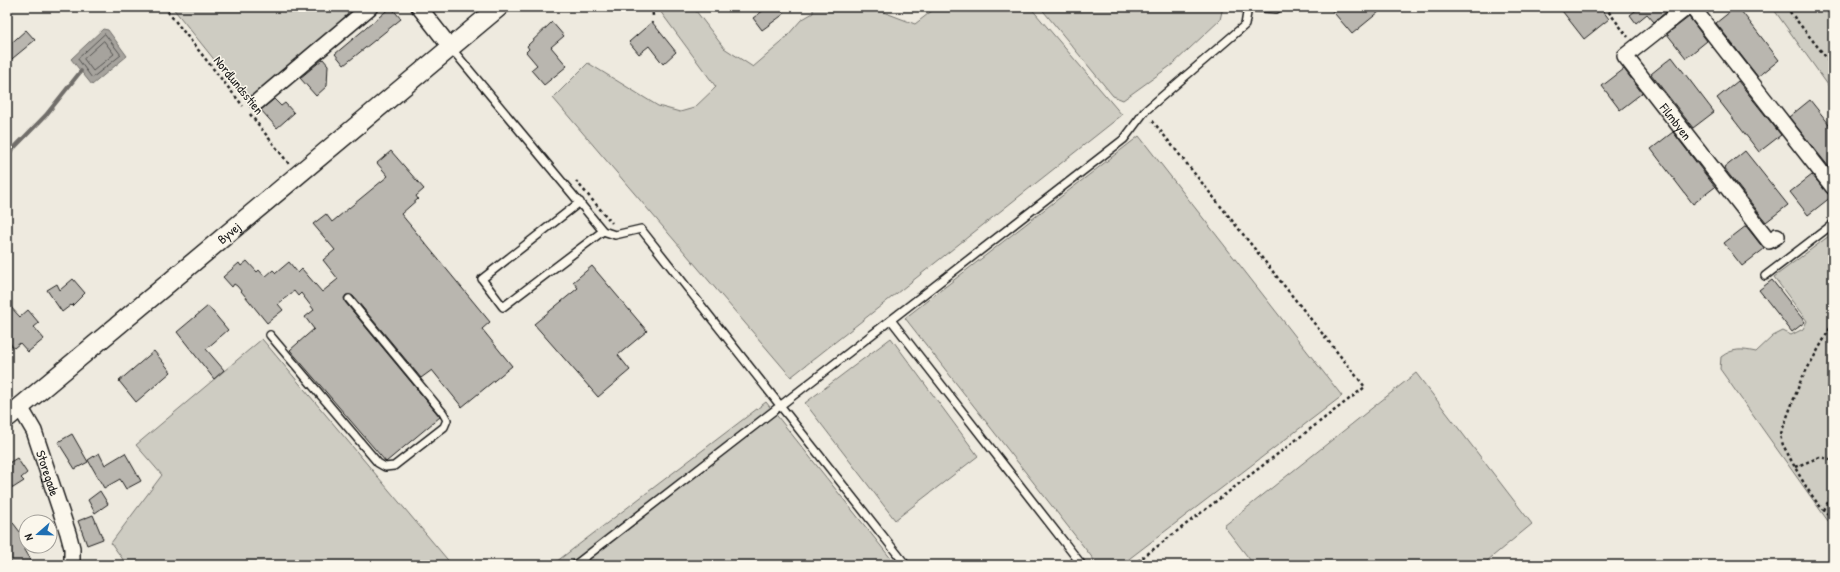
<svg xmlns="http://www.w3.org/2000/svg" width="1840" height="572" viewBox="0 0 1840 572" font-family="'Patrick Hand',sans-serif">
<rect width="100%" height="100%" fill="#eeeadf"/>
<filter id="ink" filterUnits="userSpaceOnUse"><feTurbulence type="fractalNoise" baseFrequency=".025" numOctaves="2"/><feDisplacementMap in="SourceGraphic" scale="8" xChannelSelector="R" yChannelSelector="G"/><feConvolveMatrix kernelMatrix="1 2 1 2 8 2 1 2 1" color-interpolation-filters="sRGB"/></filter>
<g filter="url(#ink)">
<path fill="#ceccc2" stroke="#75746f" d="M172 7H365L249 103Z
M660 7H693L724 48 753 67 781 43 801 20 813 13V7H865L867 9 878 10 915 24 937 7H1030L1122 115 791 377 553 98 588 63 658 106 680 112 694 108 716 87 660 11Z
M1040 7H1223L1220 20 1173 64 1123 100 1113 96Z
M1772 7H1833V92Z
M1139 136 1342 396 1121 565H1098L905 318Z
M1833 233V522L1828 521 1720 369 1721 357C1733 348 1742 349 1756 352L1773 336 1783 331 1791 335 1803 329 1807 321 1774 277Z
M891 338 978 456 895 520 805 403Z
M262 339 452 565H127L111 543 162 475 136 445Z
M1416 373 1532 524 1482 565H1254L1224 526Z
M766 402 896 565H552Z"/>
<path fill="#a6a39d" stroke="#6f6d69" d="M103 29 108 30 127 56 92 85 71 59Z"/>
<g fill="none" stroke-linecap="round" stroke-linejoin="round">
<path stroke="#535250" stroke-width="1" d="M105 34 121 55 92 78 78 59Z
M104 41 114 54 93 71 84 59Z"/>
<path stroke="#6f6d69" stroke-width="4" d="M9 153 46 115 81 71"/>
</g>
<path fill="#b9b6af" stroke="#1c1c1c" d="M391 7 401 19 344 65 335 54Z
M768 7H779L784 14 762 30 753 18Z
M1329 7H1385L1352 34Z
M1559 7H1600L1609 19 1584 39Z
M1640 7H1672L1654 22 1647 14 1636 23 1630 15Z
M1736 7H1738L1779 60 1758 77 1716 23Z
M1689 17 1707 41 1686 58 1667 34Z
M552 22 564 36 551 47 567 66 544 85 531 70 537 65 526 52 529 49 527 46Z
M652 22 676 52 663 64 649 46 639 54 629 42Z
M26 30 35 40 7 63V47Z
M1672 57 1714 112 1693 128 1651 74Z
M323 59 328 65 327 86 316 96 300 78Z
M1624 69 1642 93 1620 110 1602 86Z
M1738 81 1781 135 1759 152 1717 98Z
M274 99 281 106 285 103 294 113 277 128 261 110Z
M1810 100 1833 129V172L1789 117Z
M1673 132 1715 187 1693 204 1651 149Z
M391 151 424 189 416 196 418 199 401 214 490 322 482 329 512 366 462 407 432 370 421 378 353 296 346 295 344 298 345 302 440 417 386 462 290 350 314 329 305 317 314 310 301 293 298 296 294 291 278 304 283 310 267 323 237 286 234 284 232 287 223 277 239 263 241 266 247 261 257 272 259 270 265 277 273 270 276 273 289 262 298 273 302 269 322 292 338 279 323 260 335 250 313 224 326 214 332 222 388 176 377 163Z
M1745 151 1788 205 1766 222 1724 168Z
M1812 175 1831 197 1808 215 1790 192Z
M1746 226 1764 249 1742 266 1724 243Z
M592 266 647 331 618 355 630 370 598 397 534 324 578 288 573 282Z
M73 279 85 293 72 306 71 305 62 312 47 290 57 284 60 290Z
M1772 280 1805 322 1792 332 1759 290Z
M7 303 20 317 28 310 39 323 34 327 44 339 28 352 20 343 14 348 7 340Z
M208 306 228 330 206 349 224 370 214 379 177 332Z
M154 351 171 372 136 402 119 381Z
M72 434 88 462 75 469 58 442Z
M99 453 105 465 125 453 141 481 126 489 120 479 104 488 88 460Z
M17 458 27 473 21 478 24 481 13 488 7 480V464Z
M100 491 108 504 95 513 88 500Z
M7 515 20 532 26 529 25 550 34 565H7Z
M93 515 103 539 87 545 78 521Z"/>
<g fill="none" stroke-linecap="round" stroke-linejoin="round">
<defs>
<path id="service" d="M1248 7 1276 9 1279 7
M451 48 603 231 503 307 482 279 580 202
M603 231 615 235 641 229 906 565
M1765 276 1833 224
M891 320 1082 565
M270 335 378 463 385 467 394 466 444 427 447 420 443 413 349 299
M575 565 1124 139 1145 111 1245 25 1248 7"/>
<g id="minor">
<path d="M419 7 451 48"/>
<path id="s1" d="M1687 7 1625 56 1769 241 1777 236"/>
<path d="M1692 7 1833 187"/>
<path d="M257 102 370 7"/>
<path id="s2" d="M20 407 34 431 68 533 72 548V565"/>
</g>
<g id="tertiary">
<path id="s3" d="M7 418 499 7"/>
</g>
</defs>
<use href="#service" stroke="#1c1c1c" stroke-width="10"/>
<use href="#minor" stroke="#1c1c1c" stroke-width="18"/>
<use href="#tertiary" stroke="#1c1c1c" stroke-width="21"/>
<path stroke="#1c1c1c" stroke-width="2.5" stroke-dasharray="3 3" stroke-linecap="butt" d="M164 7 243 106
M652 7 653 16
M1605 7 1628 37
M1786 7 1833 66
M250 114 289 164
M576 181 612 223
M1833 323 1801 380 1780 436 1783 445C1793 463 1815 509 1833 517
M1795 467 1820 457 1833 460
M1824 510 1833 492
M1133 565 1365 387 1151 119"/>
<use href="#service" stroke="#fbf7ec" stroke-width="7"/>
<use href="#minor" stroke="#fbf7ec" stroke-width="15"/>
<use href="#tertiary" stroke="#fbf7ec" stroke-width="18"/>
</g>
</g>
<g text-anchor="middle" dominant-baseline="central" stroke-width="3" stroke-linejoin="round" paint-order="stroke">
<g font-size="13" fill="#1c1c1c" stroke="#fbf7ec">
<text transform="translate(239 85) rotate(51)">Nordlundsstien</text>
<text stroke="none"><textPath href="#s1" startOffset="162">Filmbyen</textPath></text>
<text stroke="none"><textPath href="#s3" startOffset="289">Byvej</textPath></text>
<text stroke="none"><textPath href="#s2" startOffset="72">Storegade</textPath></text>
</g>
</g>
<rect width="1840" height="572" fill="none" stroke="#fbf7ec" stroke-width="24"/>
<rect x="12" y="12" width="1816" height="548" fill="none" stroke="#1c1c1c" stroke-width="1.5" filter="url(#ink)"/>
<g transform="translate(38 534) rotate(250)"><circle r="19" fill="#fbf7ec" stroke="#a29f99"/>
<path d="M0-3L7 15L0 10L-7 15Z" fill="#1f6fb2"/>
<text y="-6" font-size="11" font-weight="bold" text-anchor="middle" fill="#1c1c1c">N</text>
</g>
</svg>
